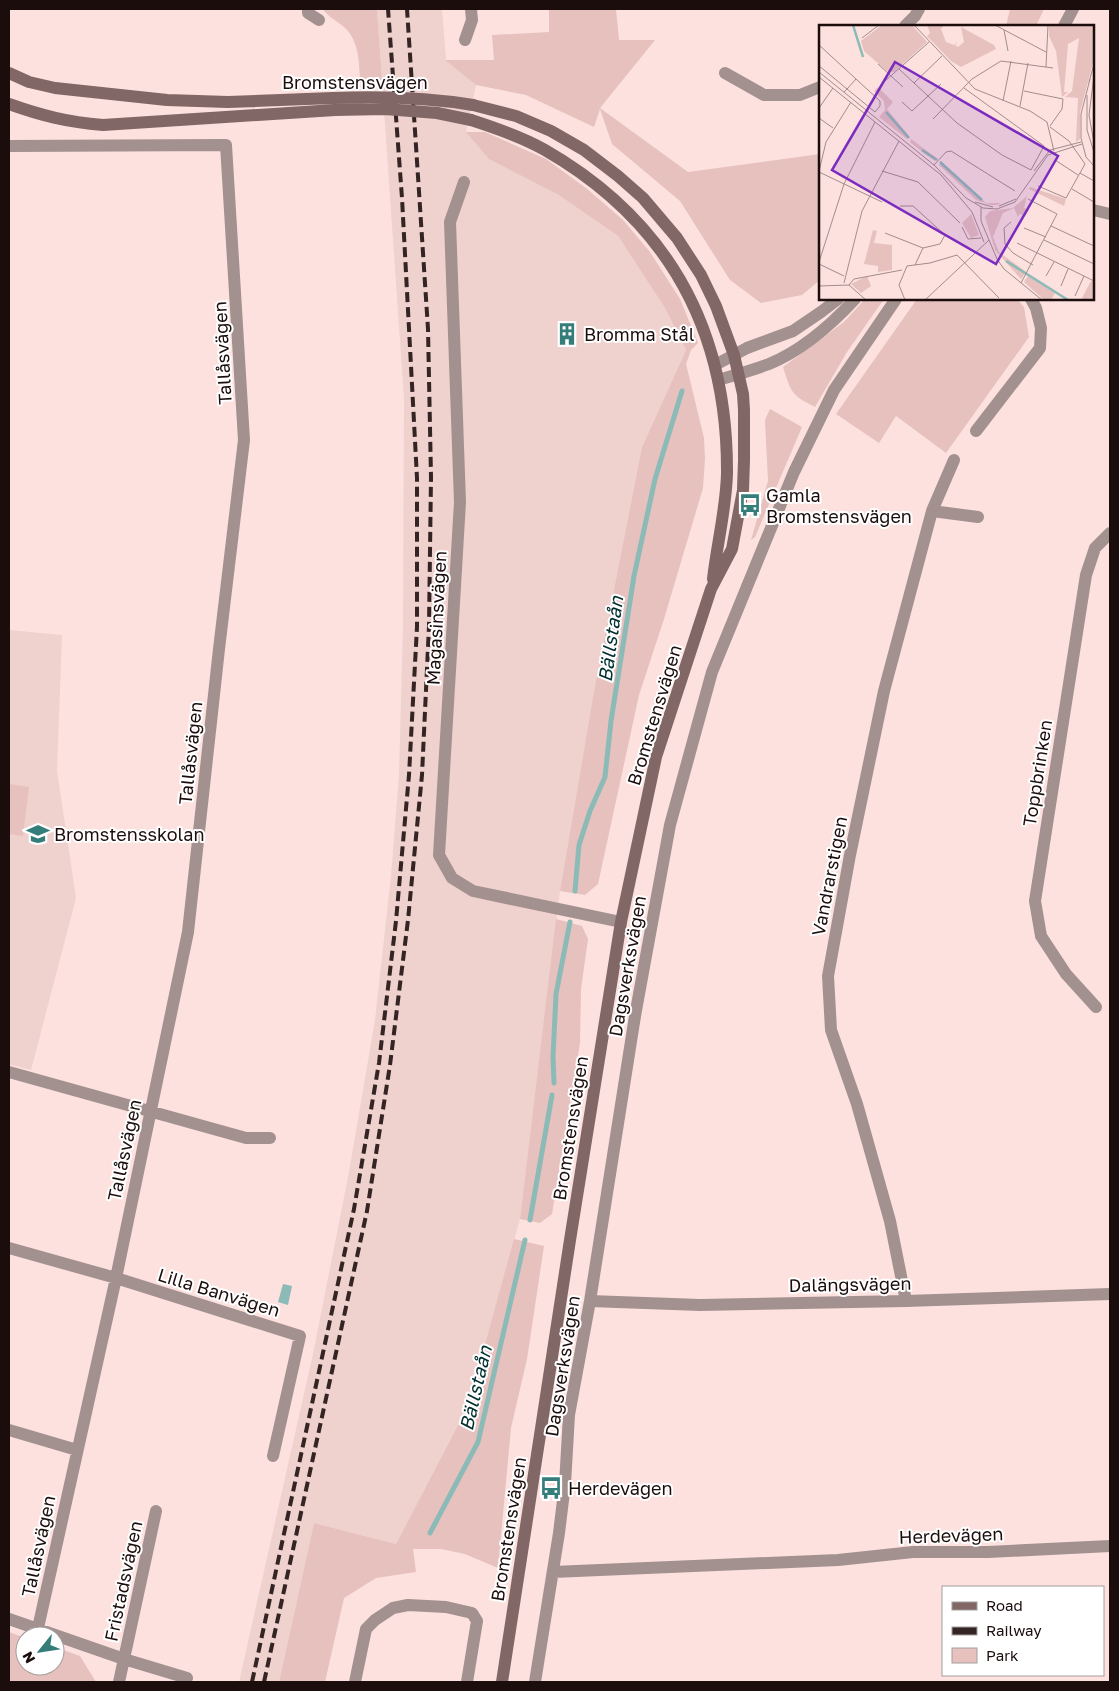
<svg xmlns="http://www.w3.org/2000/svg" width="1119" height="1691" viewBox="0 0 1119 1691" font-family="'Golos Text',sans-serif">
<rect width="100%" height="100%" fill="#fce1df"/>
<path fill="#efd1ce" d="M377 9H442L446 60 476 85 466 132 618 236 665 308 686 350 642 447 594 691 560 891 520 1219 468 1406 396 1544 314 1523 279 1682H239L313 1354 349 1172 375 1020 391 876 399 775 403 626 404 398Z
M9 630 62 635 57 771 76 898 31 1070 9 1064Z"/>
<path fill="#e6c1be" d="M323 9H377L382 80H360C359 62 359 40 344 27 337 21 328 17 323 9Z
M549 9H616L619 40H655L600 108 688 172 820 154V280L802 295 761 303 730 280 680 201 612 144 600 109 594 127 526 95 476 85 445 60H494L492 35 549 32Z
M1010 9H1044L1036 26H1006Z
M466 132H485L546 159 586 188 623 220 650 252 680 299 698 343 691 350 686 364 704 438 705 459 703 488 664 619 639 695 598 884 585 895 560 891 594 691 642 447 686 350 665 308 618 236 557 194 489 159Z
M865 299H884L847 352 815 407C791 395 791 392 783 367L844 322Z
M917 299H1017L1024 307 1029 337 946 453 896 416 879 443 836 414Z
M770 409 802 427 755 537 751 540 768 481 765 420Z
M9 784 29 787 23 836 9 834Z
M556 919 582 926 588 939 581 989 580 1043 552 1214 540 1223 520 1219Z
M514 1239 544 1246 527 1359 511 1428 498 1568 465 1554 441 1549H413L416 1572 376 1578 344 1598 325 1682H279L314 1523 396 1544 468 1406Z
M9 1632 25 1638V1666H55V1647L80 1656 96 1682H9Z"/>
<path fill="#8cbab7" d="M283 1284 292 1286 288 1305 278 1302Z"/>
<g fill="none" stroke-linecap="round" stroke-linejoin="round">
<path stroke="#8cbab7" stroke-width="5" d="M575 891 579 845 590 811 605 777 611 721 634 576 655 479 682 391
M554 1083 553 1057 556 994 570 922
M530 1220 552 1095
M430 1533 478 1442 525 1240"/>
<path stroke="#a3918f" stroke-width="12" d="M308 9V13L319 20
M905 26 915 16 919 9
M1064 26 1073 9
M465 40 472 20 471 9
M725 73 764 95H800L820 87
M9 146 226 145 244 440 219 649 188 932 116 1278 38 1628
M464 182 450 222 460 502 439 855 452 878 473 891 621 922
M1093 210 1110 214
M715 365 747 348 793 331 821 312 838 299
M718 380C735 375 753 370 769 364 803 350 831 325 855 299
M976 431 1040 348 1041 328 1036 308 1031 299
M932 511 978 517
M1096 1007 1066 974 1041 936 1035 901 1086 575 1095 548 1110 533
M9 1072 246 1138H270
M9 1248 116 1278 300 1336 273 1456
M590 1301 700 1305 906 1301 1110 1294
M906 1301 890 1221 857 1104 831 1030 828 976 850 855 884 691 932 511 954 460
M9 1430 77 1450
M553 1572 838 1560 913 1552H988L1110 1546
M9 1619 124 1659 187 1678
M119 1682 156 1511
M355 1682 366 1629 375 1620 393 1608 408 1605 446 1607 472 1613 477 1621 467 1682
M535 1682 559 1533 565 1484 569 1415 590 1301 635 1016 670 825 712 672 794 472 834 390 896 299"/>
<path stroke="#816765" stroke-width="12" d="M9 73 29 82 55 88 167 100 228 102 333 98
M9 104C43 116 67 122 103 125L335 110
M473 105 516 116 551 131 584 150 618 176 643 198 677 238 701 275 716 306 734 355 743 394 744 410V460L743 490 732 549 711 589 656 757 621 922 570 1240 502 1682
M471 120C496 128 522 137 545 150 670 222 728 331 727 474 726 509 717 544 713 579"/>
<path stroke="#352424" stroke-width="4" stroke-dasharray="10 5" stroke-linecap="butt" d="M252 1682 354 1209 379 1063 396 921 409 775 417 627V478L402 198 388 9
M264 1682 367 1211 390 1065 408 920 422 775 429 626 431 477 428 329 407 9"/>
<path stroke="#816765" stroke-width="12" d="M333 98C382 96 425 97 473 105
M335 110 385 109 437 113 471 120"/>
</g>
<defs>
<symbol id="building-bare" viewBox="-9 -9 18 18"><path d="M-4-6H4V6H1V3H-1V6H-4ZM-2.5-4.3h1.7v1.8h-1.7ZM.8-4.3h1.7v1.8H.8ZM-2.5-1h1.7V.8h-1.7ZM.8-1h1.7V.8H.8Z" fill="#357d7a" stroke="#fff" stroke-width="2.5" paint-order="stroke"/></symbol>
<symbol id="bus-bare" viewBox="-9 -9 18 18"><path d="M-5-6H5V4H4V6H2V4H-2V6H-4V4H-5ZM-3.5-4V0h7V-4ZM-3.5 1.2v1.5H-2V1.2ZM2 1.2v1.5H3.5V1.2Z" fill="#357d7a" stroke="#fff" stroke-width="2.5" paint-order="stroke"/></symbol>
<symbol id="school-bare" viewBox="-9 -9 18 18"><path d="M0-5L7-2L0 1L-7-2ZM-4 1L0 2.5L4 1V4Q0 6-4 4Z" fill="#357d7a" stroke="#fff" stroke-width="2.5" paint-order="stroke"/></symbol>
</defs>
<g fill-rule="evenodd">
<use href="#building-bare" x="551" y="318" width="32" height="32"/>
<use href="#bus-bare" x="734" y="489" width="32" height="32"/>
<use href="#school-bare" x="22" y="818" width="32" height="32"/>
<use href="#bus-bare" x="535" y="1472" width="32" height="32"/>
</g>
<g text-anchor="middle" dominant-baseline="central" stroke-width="4" stroke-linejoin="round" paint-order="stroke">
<g font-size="18" fill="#1c0d0d" stroke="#fff">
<text x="355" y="82">Bromstensvägen</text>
<text transform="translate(222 353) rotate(-93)">Tallåsvägen</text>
<text transform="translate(436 618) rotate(-87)">Magasinsvägen</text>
<text transform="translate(654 715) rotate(-73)">Bromstensvägen</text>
<text transform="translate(190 753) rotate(-84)">Tallåsvägen</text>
<text transform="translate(1037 773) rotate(-81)">Toppbrinken</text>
<text transform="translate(829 876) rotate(-79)">Vandrarstigen</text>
<text transform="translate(627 966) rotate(-80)">Dagsverksvägen</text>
<text transform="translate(570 1128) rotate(-81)">Bromstensvägen</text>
<text transform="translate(124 1150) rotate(-78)">Tallåsvägen</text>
<text transform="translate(850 1284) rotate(-1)">Dalängsvägen</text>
<text transform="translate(219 1292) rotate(17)">Lilla Banvägen</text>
<text transform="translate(562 1366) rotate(-81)">Dagsverksvägen</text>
<text transform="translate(508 1529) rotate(-81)">Bromstensvägen</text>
<text transform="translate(951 1535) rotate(-2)">Herdevägen</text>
<text transform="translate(38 1546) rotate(-78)">Tallåsvägen</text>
<text transform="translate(123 1581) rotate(-78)">Fristadsvägen</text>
</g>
<g font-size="18" fill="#1c0d0d" stroke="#fff" text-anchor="start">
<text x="584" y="334">Bromma Stål</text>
<text x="766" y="495">Gamla<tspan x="766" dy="21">Bromstensvägen</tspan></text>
<text x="54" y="834">Bromstensskolan</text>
<text x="568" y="1488">Herdevägen</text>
</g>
<g font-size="19" font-style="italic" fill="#02302f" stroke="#fff">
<text transform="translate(610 639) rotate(-82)">Bällstaån</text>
<text transform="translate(475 1388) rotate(-77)">Bällstaån</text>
</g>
</g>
<g transform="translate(819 25)">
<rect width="275" height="275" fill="#fce1df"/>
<path d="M63 0H93L108 17 75 47H69L45 26 42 16ZM108 0H125L122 4 127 17 135 20 139 16 136 20 139 22 145 17 142 2 175 20 177 24 142 42 132 36 108 11 111 8ZM230 0H275V34L261 87V114L257 117 259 73 246 72 253 66 260 13 249 19 245 67H249L243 72 237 26 230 11ZM59 62 74 77 68 84 91 112 88 114 60 92 66 85 65 76 55 66ZM92 114 119 134 116 136 106 129 91 117ZM122 136 167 178H182L200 169 178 180H172L157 175 120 140ZM211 162 247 174 245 181 210 164ZM208 171 205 183 210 185 206 191 201 189 199 192 195 183 184 188 174 212 180 227 207 247 202 254 176 225 166 192 171 186 194 183ZM152 189 160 210 152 213 143 198ZM54 205 58 206 55 218 73 220V245L59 247V241L45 239ZM48 251 52 261 42 268 32 259ZM209 251 236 268 232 275H225L205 257ZM272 256 275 257V275H262Z" fill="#e6c1be"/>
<path fill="none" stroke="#8cbab7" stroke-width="2.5" d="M34 0 44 32M67 87 90 113M103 125 118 135M121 137 163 175M187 236 249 275"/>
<path fill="none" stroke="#a28c8b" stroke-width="1" d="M95 0 156 64 211 86 228 97 235 126M176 0 227 27M185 5 189 26M43 13 60 0M0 20 37 54M59 39 84 62M0 41 10 49 28 64 56 87 61 81V76L37 54 28 64 25 67M227 42 229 0M80 44 138 98 183 130 212 145 225 121 145 63M0 47 115 140 147 173 164 183 178 184 196 177 229 130 263 119M275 51 270 90 275 118M0 52 122 150 153 187 165 217M271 54 262 89V113L267 132 275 141M66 56 110 17M270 57 275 39M95 58 123 31M205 66 244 74 243 84 231 101M268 70V105L275 127M184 76 192 36M83 77 93 86 122 59M201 81 209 38M0 83 14 63M0 93 14 103M114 94 153 54 182 36 234 43M236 135 259 150M115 140 127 127 132 126 196 166M0 146 7 117 32 77M63 146 99 157 141 198M215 146 231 125 262 117M0 147 63 177M261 148 275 156M219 161 247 173 266 139 250 116 231 102M253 164 275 177M156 177 174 182M81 181H94L126 210 121 219 104 223 96 240M180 181 197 174M162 182V196L178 234 185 244 223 275M192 197 185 203 186 219 194 228 214 240M232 201 275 221M143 202 149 214 162 213M205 203 227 212M66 208 104 223M225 215 275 239M198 218 275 256M0 237 25 159 56 97M0 239 25 251M227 251 235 237M25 258 43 186 80 116M202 258 238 189 209 174M30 260 35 254 83 245M0 261 30 260 47 275M242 261 249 244M256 271 265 251M86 275 80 260 88 241 111 238 138 230 180 273M106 275 170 215"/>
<path fill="#7b2cbf" fill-opacity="0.15" stroke="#7b2cbf" stroke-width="2.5" d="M76 37 239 131 177 239 13 145Z"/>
<rect width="275" height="275" fill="none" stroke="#1c0d0d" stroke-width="2.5"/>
</g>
<rect width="1119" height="1691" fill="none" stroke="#1c0d0d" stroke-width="20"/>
<rect x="942" y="1586" width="162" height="90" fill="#ffffff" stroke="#a49e9e"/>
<rect x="952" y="1602" width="25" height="8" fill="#816765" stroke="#a49e9e"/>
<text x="986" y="1611" font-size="15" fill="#1c0d0d">Road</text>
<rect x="952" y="1627" width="25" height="8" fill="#352424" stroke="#a49e9e"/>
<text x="986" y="1636" font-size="15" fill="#1c0d0d">Railway</text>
<rect x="952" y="1648" width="25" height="15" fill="#e6c1be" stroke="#a49e9e"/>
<text x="986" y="1661" font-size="15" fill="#1c0d0d">Park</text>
<g transform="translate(40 1651) rotate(240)"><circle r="24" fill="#ffffff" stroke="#a49e9e"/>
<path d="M0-4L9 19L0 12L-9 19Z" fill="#357d7a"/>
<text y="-8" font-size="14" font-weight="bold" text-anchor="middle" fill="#1c0d0d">N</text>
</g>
</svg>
